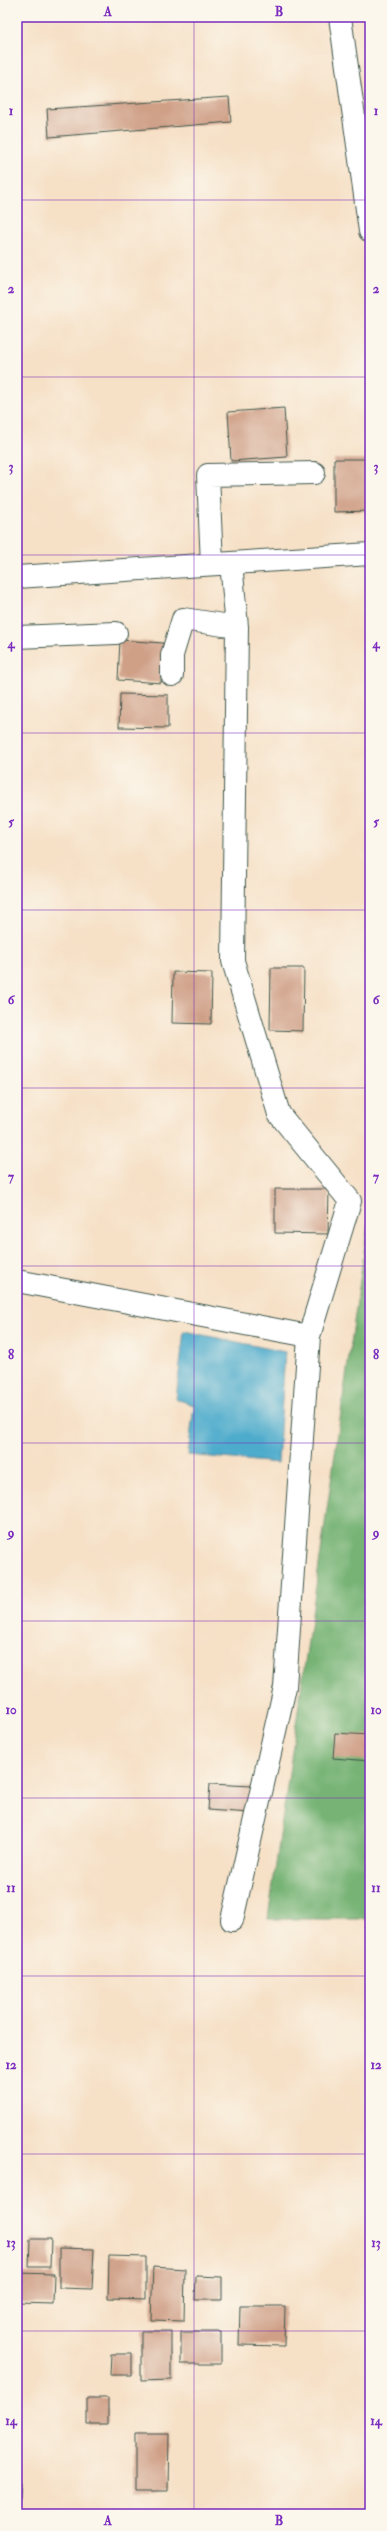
<svg xmlns="http://www.w3.org/2000/svg" width="387" height="2531" viewBox="0 0 387 2531" font-family="'IM FELL Double Pica',serif">
<rect width="100%" height="100%" fill="#fbf7ec"/>
<filter id="ink" filterUnits="userSpaceOnUse"><feTurbulence type="fractalNoise" baseFrequency=".025" numOctaves="2"/><feDisplacementMap in="SourceGraphic" scale="8" xChannelSelector="R" yChannelSelector="G"/><feConvolveMatrix kernelMatrix="1 2 1 2 8 2 1 2 1" color-interpolation-filters="sRGB"/></filter>
<filter id="wash" filterUnits="userSpaceOnUse"><feTurbulence type="fractalNoise" baseFrequency=".012" numOctaves="4" result="noise"/><feDisplacementMap in="SourceGraphic" scale="16" xChannelSelector="R" yChannelSelector="G"/><feGaussianBlur stdDeviation="0.9" result="paint"/><feColorMatrix in="noise" values="0 0 0 0 0 0 0 0 0 0 0 0 0 0 0 0 0 1.4 0 .05"/><feComposite in="paint" operator="in"/></filter>
<g filter="url(#wash)">
<rect width="100%" height="100%" fill="#f6e0c6"/>
<path fill="#76b374" stroke="#4a7854" d="M370 1211V1919H268Z"/>
<path fill="#4dabcc" stroke="#367480" d="M184 1331 285 1352 278 1463 188 1455 194 1405 176 1399Z"/>
<g id="blocks">
<path fill="#cf9f86" d="M229 97 231 122 49 137 47 109Z
M284 408 287 457 231 461 228 412Z
M334 459H370V511L334 512Z
M120 640 163 643 161 683 118 680Z
M120 694 168 695V728L119 727Z
M271 968H304L303 1031 270 1030Z
M173 972 212 973 211 1024 172 1023Z
M275 1189H329L328 1234 275 1233Z
M335 1733 370 1735V1761L333 1758Z
M210 1784 252 1786 250 1813 208 1810Z
M30 2239H51L50 2267H29Z
M59 2248 94 2249 92 2289 59 2288Z
M109 2256 146 2257V2299L108 2298Z
M153 2267 185 2269 184 2321 151 2320Z
M17 2273 54 2274 53 2304 17 2303Z
M196 2276 222 2277V2300H195Z
M240 2306H285L284 2346 239 2345Z
M141 2331H171V2380L141 2381Z
M181 2332H221V2364H181Z
M111 2354H132V2375H110Z
M87 2398H108V2424H87Z
M135 2434H169L168 2491H135Z
M17 2483H21L20 2498H17Z"/>
</g>
</g>
<g filter="url(#ink)">
<use href="#blocks" fill-opacity="0" stroke="#3f554a" stroke-width="1"/>
<g fill="none" stroke-linecap="round" stroke-linejoin="round">
<defs>
<path id="street" d="M340 17 370 231
M212 564 208 475 314 473
M17 577 370 554
M17 637 116 633
M172 675V655L183 619 237 627 231 563
M17 1281 309 1336
M232 1920 285 1687 309 1336 350 1201 279 1114 233 961 237 627"/>
</defs>
<use href="#street" stroke="#3f554a" stroke-width="24"/>
<use href="#street" stroke="#fff" stroke-width="22"/>
</g>
</g>
<path fill="none" stroke="#7b2cbf" stroke-width="1" stroke-opacity="0.55" d="M194 17V2514M17 200H370M17 377H370M17 555H370M17 733H370M17 910H370M17 1088H370M17 1266H370M17 1443H370M17 1621H370M17 1798H370M17 1976H370M17 2154H370M17 2331H370"/>
<rect width="387" height="2531" fill="none" stroke="#fbf7ec" stroke-width="44"/>
<rect x="22" y="22" width="343" height="2487" fill="none" stroke="#7b2cbf" stroke-width="1.5"/>
<g font-size="13" text-anchor="middle" font-weight="bold" fill="#7b2cbf">
<text x="108" y="16">A</text>
<text x="279" y="16">B</text>
<text x="11" y="115">1</text>
<text x="376" y="115">1</text>
<text x="11" y="293">2</text>
<text x="376" y="293">2</text>
<text x="11" y="471">3</text>
<text x="376" y="471">3</text>
<text x="11" y="648">4</text>
<text x="376" y="648">4</text>
<text x="11" y="826">5</text>
<text x="376" y="826">5</text>
<text x="11" y="1004">6</text>
<text x="376" y="1004">6</text>
<text x="11" y="1181">7</text>
<text x="376" y="1181">7</text>
<text x="11" y="1359">8</text>
<text x="376" y="1359">8</text>
<text x="11" y="1537">9</text>
<text x="376" y="1537">9</text>
<text x="11" y="1714">10</text>
<text x="376" y="1714">10</text>
<text x="11" y="1892">11</text>
<text x="376" y="1892">11</text>
<text x="11" y="2069">12</text>
<text x="376" y="2069">12</text>
<text x="11" y="2247">13</text>
<text x="376" y="2247">13</text>
<text x="11" y="2425">14</text>
<text x="376" y="2425">14</text>
<text x="108" y="2525">A</text>
<text x="279" y="2525">B</text>
</g>
</svg>
